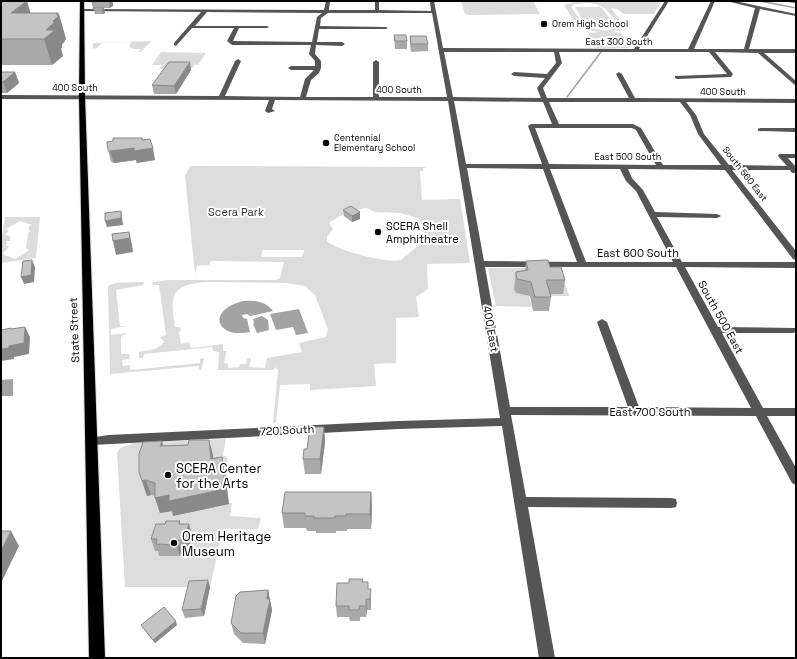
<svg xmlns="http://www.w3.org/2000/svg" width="797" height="659" viewBox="0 0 797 659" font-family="'Space Grotesk',sans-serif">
<rect width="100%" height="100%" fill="#fff"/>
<path fill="#dcdcdc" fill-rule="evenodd" d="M461 1H533L540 14 467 15 465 14Z
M568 1 657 2 662 1 654 14H623L617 9 611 8 627 29 612 32 621 33 631 48H597L588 33 600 32C576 29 576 23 564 5L574 2ZM583 3C604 3 607 10 619 25V27L606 31 585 27 571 7 574 4Z
M575 7H601L616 26H587Z
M151 41 141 52H138L141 49H134L129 47 131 42 102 43 97 48 93 49V43Z
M161 52 206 53 198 65H195L192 68 159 69 162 65H152Z
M190 166 427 167 423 168V171H420L422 200 460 199 470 263 427 264 428 289 416 297 419 317 396 318V363L374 364 376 386 310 390V384L280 385 276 423H273L278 370 275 367 274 370H218L219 352 213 351 212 347 144 354 143 358H139V352C148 350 159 350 164 342L160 337 166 335 159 285H153L152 283 154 282 169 280H276L280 278 284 262 211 261 209 265 197 266 195 274 185 176ZM366 208 375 212 400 213 418 218 425 227 424 240C421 243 404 258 401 260 388 264 335 250 327 241V237L333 229 329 223C340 215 352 210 366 208ZM263 250H304V251L302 257H261ZM208 282 286 283 305 286 315 295 328 329 326 337 299 343 302 352 267 358 265 368 249 367 251 358H247L246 364H240L239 367 228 368V364L224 363 227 351H223V344L191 348 189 342 181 344 179 332 181 331 180 327H175C170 296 170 284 208 282Z
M5 217H40L36 258 1 263V244ZM20 221 32 225 29 226V230L31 231 28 233 26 248 29 250 15 259 2 254 9 247V246H6L7 241H10V236L5 235 9 230 6 229Z
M490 268H560L569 296H550L549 294 558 281 529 296 532 307 496 306 488 269Z
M143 282 144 283 143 285 116 290 120 326H127L111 329V335L127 333 121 337V354H130L129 359 122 360 123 366 130 365V370L200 363V359L202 358 204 359 201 370H199V366L110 374 108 286 115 283Z
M226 439 223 455 227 457 228 466 222 467V458L214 460 213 455 144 487 147 496 152 494 173 510 174 516 232 503 230 516 261 518 258 529H223L210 587H125L117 453 120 448 134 443Z"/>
<path fill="#a3a3a3" d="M243 301C254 300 266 301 273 311L250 316 247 314 242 315 243 318 247 319 250 332C217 339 205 311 243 301Z
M299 309 308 333 296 335 293 327 276 330 270 314Z
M262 316 268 320 269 330 257 333 253 324 254 323 253 319Z
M13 379V396H1V380Z"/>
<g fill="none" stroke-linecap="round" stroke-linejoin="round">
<path stroke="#a3a3a3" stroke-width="1.5" d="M760 1 796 8
M567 97 601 52"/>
<defs>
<path id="major" d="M80 1H84L85 97 105 658H89L79 97Z"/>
</defs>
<use href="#major" stroke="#dbdbdb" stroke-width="2"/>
<path fill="#555" fill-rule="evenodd" d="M326 1H330L329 10H375V1H379V10L431 11 430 1H434L443 48 634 49 665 1H669L639 49H688L711 1H715L694 49H744L755 8 726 1H735L796 14V16L760 9 749 49H796V53H764L796 81V86L758 53 715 52 733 74 731 77 677 79 675 78V76L727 74 709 52H559L562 63 543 88 547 98H629L616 74 619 72 622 74 635 98 796 99V103L686 102 696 115 704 134 729 165 787 166 778 156 779 154H796V158H788L796 167V173H792L790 170H732L796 251V260L793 259 725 170 628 169 632 178 643 190 655 212 717 214 721 216 717 218 657 217 682 262H796V268L685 267 718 327 796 328V332L793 333H722L763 408H796V416H767L796 468V485L792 483 756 416 511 415 526 497 671 498 676 499 677 503 676 507 671 508 528 507 555 658H539L502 426 398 429 92 445 88 444 86 441 88 438 109 435 398 421 500 418 448 101 275 100 272 109 275 111 268 113 265 111 269 100 1 99V95L219 96 235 61 238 59 241 61 225 96 300 97 305 79 314 70H291L288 68 291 66H315V61L309 54 311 45H232L227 41 234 28H192L176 46 174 45V43L201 12 82 11 80 10 82 9 324 10ZM207 12 322 13 317 17 312 42 233 41 239 28H267L269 27 267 26H195ZM328 13H432L447 97H379V62L376 60 373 62V97H306L311 80 319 73 321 68V61L315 54 316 45 342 46 345 44 342 42H317L319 29H386L388 28 386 27 320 26 321 18ZM444 52H554L556 63 547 74 514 72 511 74 514 76 545 78 537 88 541 98 453 97ZM454 101 543 102 552 124H531L528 126 542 164H466ZM549 102H680L690 115 698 134 721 165H663L641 128 633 124H559ZM535 128H632L636 130 656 165 549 164ZM467 168 543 169 577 262 484 261ZM550 169H620L626 181 636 191 673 262H586ZM485 267H676L751 408 639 407 607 322 602 319 597 322 628 407H510Z
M788 1H796V3L788 2Z
M760 128H796V132L758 131V129Z"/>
<use href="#major" fill="#000" fill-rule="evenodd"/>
</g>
<path fill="#a9a9a9" d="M1 1 30 13H58L66 39 65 40V41L62 44V47L61 49 63 56 52 65H1Z
M91 1H112L113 6 110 8H93Z
M93 8H104L105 13 103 14H95Z
M394 35 407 41V49H395Z
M410 36 428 44V51L411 52 410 44Z
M191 70 176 94H154L152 85Z
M1 72H15L19 83 7 93H1Z
M142 138V140L155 160 137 163 136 160 114 163 111 162 108 150Z
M343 210 360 212V219L352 222 344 216Z
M526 261 550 267 565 280 563 294H550L551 297 549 311H533L530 296 516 293 514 289 516 272 525 270Z
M324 427 325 442 321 474H305L303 459 307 449Z
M162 441 163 446 213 455V458L222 457 225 472 229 504 173 516 172 511 160 513 155 496 151 495 147 496 139 472Z
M371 492 372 507 371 529H347V531H336V533H316V531H307L306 528H284L282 513Z
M180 521V524H189L192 535 188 551H181L180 556H159L158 551H155L151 539 165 524Z
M363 579V582H368V589L371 600V610H367L366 617H360V621H350L349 617H337L336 606 349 583Z
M210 587 204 616 185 618 182 610Z
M268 590 272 610 265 644 243 643 234 634 231 623Z
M141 625H177L155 643 143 628Z"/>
<path fill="#898989" d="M9 1H11L13 8 27 1 34 25 19 37Z
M109 1H112L113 3V6L110 8Z
M104 8 105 13 103 14 102 10Z
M58 13V15L59 14 66 39 65 40V41L62 44V47L61 49 63 56 52 65 44 39 46 30 53 21 56 14Z
M190 62 191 70 176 94 174 86Z
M15 72 19 83 7 93 3 82Z
M142 138 145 149 153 148 155 160 137 163 136 160 114 163 110 151 134 148Z
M121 211 123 225 107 227 105 221Z
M360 212V219L352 222V216Z
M129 232 132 245 133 252 116 255 113 241Z
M32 260 35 267 34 282 24 284 21 277Z
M25 327 30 337 29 354 14 357V359L1 361V349L9 346Z
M324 427 325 442 321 474 320 459Z
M209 440 213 455 215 474 211 459Z
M162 441 166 456 160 446Z
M222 457 225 472 229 504 173 516 172 511 160 513 155 498Z
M146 480 151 495 147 496 142 481Z
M371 492 372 507 371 529 370 514Z
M189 524 192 535 188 551 184 540Z
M11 531 19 546 1 583V551Z
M178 540 181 551 180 556 177 545Z
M208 580 210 587 204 616 201 609Z
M371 589V610L370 599Z
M268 590 272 610 265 644 263 633Z
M366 599 367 610 366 617Z
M176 621 177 625 155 643 153 640Z"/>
<path fill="#c4c4c4" stroke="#898989" d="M1 1H27L11 13H58L56 14H59L57 16H59L53 21 55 22 46 30H55L44 39H1Z
M93 8H104L102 10H94Z
M394 35H406L407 41H395Z
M410 36H426L428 44H411Z
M169 62H190L174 86 152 85Z
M1 72H15L3 82H1Z
M113 138H142V140L150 139 153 148 134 151V148L110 151 108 150 107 142 113 141Z
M351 206 360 212 352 216 343 210Z
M121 211V218L105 221V213Z
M129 232 130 238 113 241 112 234Z
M32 260 31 275 21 277 23 261Z
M548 260 550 267H561L565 280H546L551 297H535L531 282 517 279 516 275V272L528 270 526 261Z
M25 327 24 343 9 346V348L1 349V330L11 328V329Z
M310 427H324L320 459H303L304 449H307Z
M189 440H209L211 459 222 457 225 489 169 501V495L155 498V483L146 480 142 481 139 472V454L143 442 162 441 160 446 188 445Z
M285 492H371L370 514H346V516H335V518H314V516H305V513H282Z
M166 521H180L179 524H189L184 540H178L177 545 156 544 157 539H151L156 524H165Z
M1 531H11L1 551Z
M349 579H363L362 582H368V589H371L370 599H366V606H359V610H349V606H336L337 583H349Z
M208 580 201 609 182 610 189 581Z
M268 590 267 599H270L263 633H241L231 623 236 596 240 592Z
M164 607 176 621 153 640 141 625Z"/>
<g fill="#000" stroke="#fff" stroke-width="1.5">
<circle cx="544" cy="24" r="4"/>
<circle cx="326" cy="143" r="4"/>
<circle cx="378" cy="232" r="4"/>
<circle cx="168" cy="475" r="4"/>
<circle cx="174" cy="543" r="4"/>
</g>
<g text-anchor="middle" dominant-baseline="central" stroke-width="4" stroke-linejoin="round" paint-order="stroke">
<g font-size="9" fill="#000" stroke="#fff" text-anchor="start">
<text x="552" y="24">Orem High School</text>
<text x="334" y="138">Centennial<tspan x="334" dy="10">Elementary School</tspan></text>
</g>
<g font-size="9" fill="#000" stroke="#fff">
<text x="619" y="42">East 300 South</text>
<text x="75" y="88">400 South</text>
<text x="399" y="90">400 South</text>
<text x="723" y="92">400 South</text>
<text x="628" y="157">East 500 South</text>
<text transform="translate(745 174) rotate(52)">South 560 East</text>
</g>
<g font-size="11" fill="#333" stroke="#fff">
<text x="236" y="212">Scera Park</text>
</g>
<g font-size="11" fill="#000" stroke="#fff" text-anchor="start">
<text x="386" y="226">SCERA Shell<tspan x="386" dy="13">Amphitheatre</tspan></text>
</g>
<g font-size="11" fill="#000" stroke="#fff">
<text x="638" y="253">East 600 South</text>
<text transform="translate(721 317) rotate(61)">South 500 East</text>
<text transform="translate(491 329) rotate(80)">400 East</text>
<text transform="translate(74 330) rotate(-92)">State Street</text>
<text x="650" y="412">East 700 South</text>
<text transform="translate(287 430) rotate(-3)">720 South</text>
</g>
<g font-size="13" fill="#000" stroke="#fff" text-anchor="start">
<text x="176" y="468">SCERA Center<tspan x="176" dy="15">for the Arts</tspan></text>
<text x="182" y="536">Orem Heritage<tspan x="182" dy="15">Museum</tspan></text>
</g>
</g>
<rect width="797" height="659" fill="none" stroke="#000000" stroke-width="4"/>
</svg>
